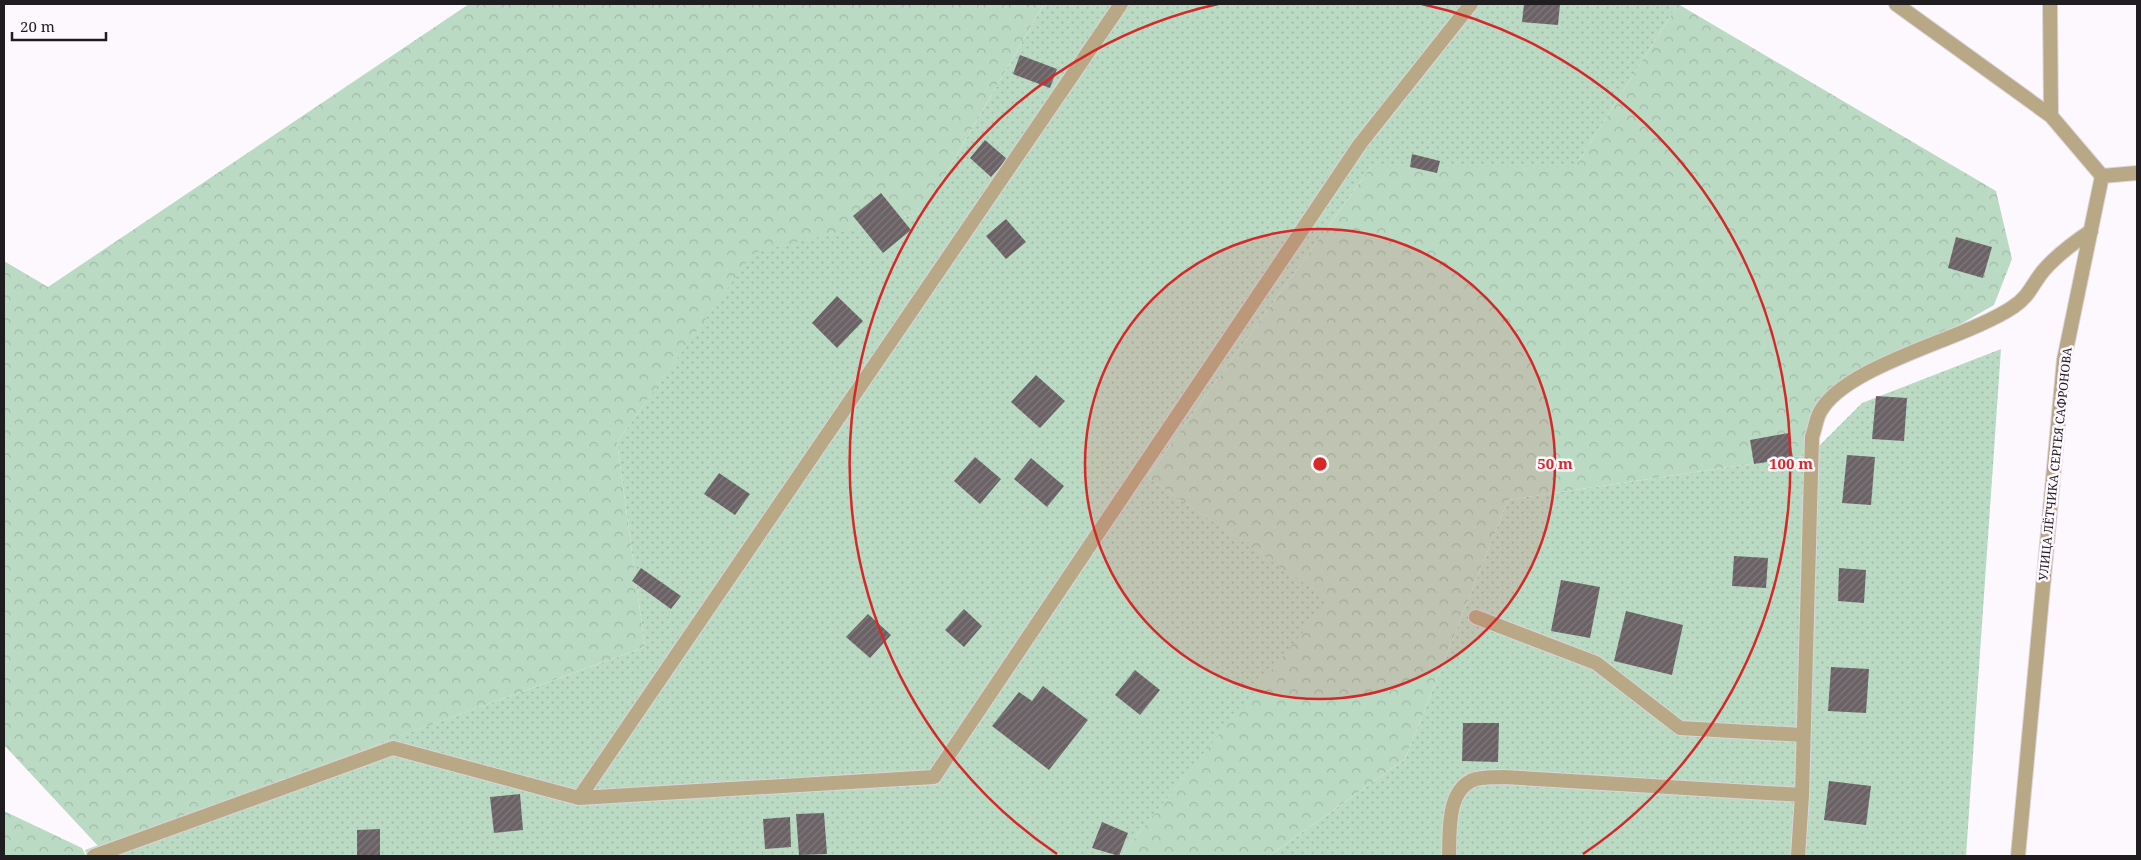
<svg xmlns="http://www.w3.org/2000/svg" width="2141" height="860" viewBox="0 0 2141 860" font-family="'Noto Serif',serif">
<defs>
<pattern id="grass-dots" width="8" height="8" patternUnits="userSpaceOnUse" patternTransform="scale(1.25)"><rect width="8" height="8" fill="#bbdac4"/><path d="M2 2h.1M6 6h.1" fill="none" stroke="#a0bba8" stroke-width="1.8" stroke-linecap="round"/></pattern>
<pattern id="forest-crowns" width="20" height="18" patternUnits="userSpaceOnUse" patternTransform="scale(1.25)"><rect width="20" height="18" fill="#bbdac4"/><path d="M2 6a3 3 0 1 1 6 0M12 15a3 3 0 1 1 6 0" fill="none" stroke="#a0bba8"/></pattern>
<pattern id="building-hatch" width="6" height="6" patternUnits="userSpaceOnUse" patternTransform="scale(1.25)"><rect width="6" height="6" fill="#6b6266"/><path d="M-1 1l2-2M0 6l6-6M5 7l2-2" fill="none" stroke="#7f787c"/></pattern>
</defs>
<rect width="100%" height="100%" fill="#fdf8fe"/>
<path fill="url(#grass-dots)" d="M1044 4H1678L1575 167H1371L1147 477 1330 600 1120 856H87L85 850 645 647 617 442 753 252 924 212Z
M2001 349 1966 856H1269L1405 759 1508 500 1810 455 1862 403Z"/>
<path fill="url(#forest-crowns)" d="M469 4H1044L924 212 753 253 617 442 645 647 98 846 4 745V261L48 287Z
M1678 4 1996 191 2012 259 1994 305 1832 398 1810 455 1508 500 1405 759 1269 856H1120L1329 600 1147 477 1371 167H1575Z
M4 811 82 848 86 856H4Z"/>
<path fill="url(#building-hatch)" d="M1524 4H1560L1558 25 1522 22Z
M1020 55 1057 69 1050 88 1013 74Z
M985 140 1007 159 991 177 970 158Z
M1412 154 1440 161 1437 173 1410 167Z
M881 193 911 230 883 253 853 216Z
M1006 219 1026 242 1006 259 986 236Z
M1956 237 1992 247 1983 278 1948 268Z
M837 296 863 321 837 348 812 323Z
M1036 375 1065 401 1040 428 1011 402Z
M1876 396 1907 398 1904 441 1872 439Z
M1789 433 1793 458 1754 464 1750 440Z
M1847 455 1875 457 1871 505 1842 503Z
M975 457 1001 479 980 504 954 481Z
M1031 458 1064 486 1047 507 1014 479Z
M719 473 750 494 735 515 704 494Z
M1734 556 1768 558 1766 588 1732 586Z
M641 568 681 596 671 609 632 581Z
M1839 568 1866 570 1864 603 1838 601Z
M1561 580 1600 587 1590 638 1551 631Z
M964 609 982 626 964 647 945 630Z
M1626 611 1683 625 1672 675 1614 661Z
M868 614 891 635 870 658 846 637Z
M1831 667 1869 669 1866 713 1828 711Z
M1135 670 1160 690 1140 715 1115 695Z
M1043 686 1088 720 1049 770 992 726 1019 692 1032 701Z
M1463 723H1499L1498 762 1462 761Z
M1829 781 1871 786 1866 825 1824 820Z
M520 794 523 830 494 833 490 797Z
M824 813 827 854 799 855 796 814Z
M790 817 791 847 765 849 763 819Z
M1102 822 1128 833 1119 856 1092 848Z
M380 829V856H357V830Z"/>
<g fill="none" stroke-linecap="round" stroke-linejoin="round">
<defs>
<path id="service" d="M1476 617 1596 663 1680 728 1803 735
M579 798 1121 4
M94 856 393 748 579 798 934 777 1360 144 1471 4
M1449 856C1450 832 1446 788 1476 779 1485 777 1496 777 1504 777L1802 795
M1798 856 1802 795 1812 437C1815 429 1816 419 1820 412 1845 365 1966 339 2013 307 2030 296 2032 284 2044 270 2058 254 2073 243 2091 231"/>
<path id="minor" d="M1896 4 2051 116
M2102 176 2137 173
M2018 856 2064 360 2102 176 2051 116 2050 4"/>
</defs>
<use href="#service" stroke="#dad5da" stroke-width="16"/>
<use href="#minor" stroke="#dad5da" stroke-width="16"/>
<use href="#service" stroke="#b9a886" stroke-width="14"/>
<use href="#minor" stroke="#b9a886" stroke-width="14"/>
</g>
<circle cx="1320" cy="464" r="235" fill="#d62828" fill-opacity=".12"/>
<g fill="none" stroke="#d62828" stroke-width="2.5">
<circle cx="1320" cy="464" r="235"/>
<path d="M1057 854A471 471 0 0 1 1218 4M1422 4A471 471 0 0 1 1583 854"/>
</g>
<g text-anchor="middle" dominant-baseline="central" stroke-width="5" stroke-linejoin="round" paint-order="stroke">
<g font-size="12" fill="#201d20" stroke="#fdf8fe">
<text transform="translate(2055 464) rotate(-84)">УЛИЦА ЛЁТЧИКА СЕРГЕЯ САФРОНОВА</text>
</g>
</g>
<circle cx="1320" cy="464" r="8" fill="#d62828" stroke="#fdf8fe" stroke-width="2.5"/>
<g font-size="15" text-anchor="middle" font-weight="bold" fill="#d62828" stroke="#fdf8fe" stroke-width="5" stroke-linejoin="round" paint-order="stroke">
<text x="1555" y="469">50 m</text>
<text x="1791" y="469">100 m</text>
</g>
<rect width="2141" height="860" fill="none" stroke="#201d20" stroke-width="10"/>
<path d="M12 32v8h94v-8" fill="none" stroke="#201d20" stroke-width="2.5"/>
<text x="20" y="32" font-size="15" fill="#201d20" stroke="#fdf8fe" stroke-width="4" paint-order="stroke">20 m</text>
</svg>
